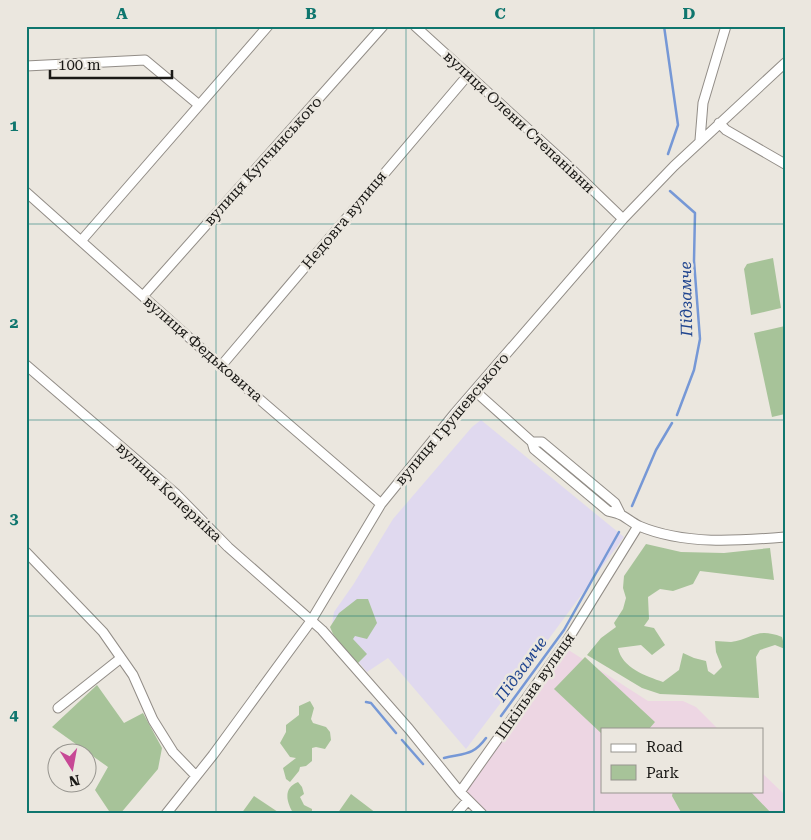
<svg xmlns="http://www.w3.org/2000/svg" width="811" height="840" viewBox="0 0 811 840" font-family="'Roboto Serif',serif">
<rect width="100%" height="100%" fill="#ebe7df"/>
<path fill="#edd6e3" d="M567 649 648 701H683L696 707 718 729H602V791H762V773L785 795V814H484L462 791Z"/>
<path fill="#e0d9ef" d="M481 420 624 537 545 644 466 749 388 658 367 672 337 637 332 624 334 612 353 585 393 519 472 427Z"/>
<path fill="#a7c399" d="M773 258 781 308 751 315 744 269 747 264Z
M785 326V414L772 417 754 333Z
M646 544 681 552 724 553 770 548 774 580 700 571 693 584 673 591 660 589 648 597 649 619 644 626 654 628 665 645 652 655 641 645 618 648C622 668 646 676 663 682L679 670 683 653 694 658 706 661 708 671 714 675 722 667 716 652 715 641C720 641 726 642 731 642 753 639 756 627 782 637L785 649 775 645 760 650 756 657 759 698 660 694 642 688 587 655 601 638 616 627 614 623 623 609 626 598 623 588 624 576Z
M357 599H368L377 623 367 639 355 636 353 639 367 654 356 665 333 634 330 627 339 613Z
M585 657 655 722 649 729H602V734L554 689Z
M97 685 124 723 143 713 162 748 158 769 120 814H111L95 790 108 767 52 727Z
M310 701 314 708 311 719 313 723 326 727 330 732 331 740 325 749 316 747 312 748V761L306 766 300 767 299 771 290 782 286 779 283 768 296 758 290 757 280 743 286 732V725L299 715V706Z
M298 782 302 787 304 794 300 797 304 805 312 809V814H294C286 802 283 788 298 782Z
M673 791H750L772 814H682L672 796Z
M351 794 376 813 375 814H337Z
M254 796 281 814H241Z"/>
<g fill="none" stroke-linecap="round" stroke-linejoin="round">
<path stroke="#7698d6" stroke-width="2.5" d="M664 26 678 125 668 154
M670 191 695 213 694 261 700 339 694 370 677 415
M632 506 656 450 672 423
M366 702 371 703 396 733
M501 716 564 630 619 532
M402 740 423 764
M444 758C464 753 473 756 486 738"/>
<defs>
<path id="minor" d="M415 26 563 161 623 219
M26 66 145 60 199 105
M719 123 726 130 785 164
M700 140 703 103 726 26
M26 192 221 366 381 504
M81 241 268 26
M143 296 383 26
M26 365 176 494 228 547 322 630 409 729 460 792 482 814
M221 366 468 75
M475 391 532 442 534 449 608 511C613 512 618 513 623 516 628 519 633 523 639 526 684 545 737 541 785 537
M532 442H542L615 503 621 515
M26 552 103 632 133 675 153 720 173 752 196 776
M58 708 121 658
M460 792 567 641 638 526
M166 814 213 755 311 621 381 504 455 413 623 219 674 166 785 63
M456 814 468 800"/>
</defs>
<use href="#minor" stroke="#928d87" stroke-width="11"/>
<use href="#minor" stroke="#fff" stroke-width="9"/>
</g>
<path fill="none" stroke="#0f766e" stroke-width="1" stroke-opacity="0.55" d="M216 26V814M406 26V814M594 26V814M26 224H785M26 420H785M26 616H785"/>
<g text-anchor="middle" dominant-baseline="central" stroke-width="5" stroke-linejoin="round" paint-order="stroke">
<g font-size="15" fill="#1a1916" stroke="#ebe7df">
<text transform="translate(519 122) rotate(43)">вулиця Олени Степанівни</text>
<text transform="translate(263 161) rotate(-48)">вулиця Купчинського</text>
<text transform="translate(344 220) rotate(-50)">Недовга вулиця</text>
<text transform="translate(203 349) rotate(41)">вулиця Федьковича</text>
<text transform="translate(452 419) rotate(-50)">вулиця Грушевського</text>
<text transform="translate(169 492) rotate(43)">вулиця Коперніка</text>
<text transform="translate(535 686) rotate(-55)">Шкільна вулиця</text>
</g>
<g font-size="16" font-style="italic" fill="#20458f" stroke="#ebe7df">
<text transform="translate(686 299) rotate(-91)">Підзамче</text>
<text transform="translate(521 669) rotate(-54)">Підзамче</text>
</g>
</g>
<rect width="811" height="840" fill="none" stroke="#ebe7df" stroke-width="55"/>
<rect x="601" y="728" width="162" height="65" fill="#ebe7df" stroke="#97958f"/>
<rect x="611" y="744" width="25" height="8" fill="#ffffff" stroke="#97958f"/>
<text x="646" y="752" font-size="15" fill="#1a1916">Road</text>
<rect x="611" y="765" width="25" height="15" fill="#a7c399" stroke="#97958f"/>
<text x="646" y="778" font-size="15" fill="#1a1916">Park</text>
<g transform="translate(72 768) rotate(169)"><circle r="24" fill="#ebe7df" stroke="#97958f"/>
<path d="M0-4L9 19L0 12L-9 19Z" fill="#c74895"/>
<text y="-8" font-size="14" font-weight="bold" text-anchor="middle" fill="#1a1916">N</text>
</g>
<path d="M50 70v8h122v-8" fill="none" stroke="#1a1916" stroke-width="2.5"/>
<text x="58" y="70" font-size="15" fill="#1a1916" stroke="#ebe7df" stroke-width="4" paint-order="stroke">100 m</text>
<rect x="28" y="28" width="756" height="784" fill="none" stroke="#0f766e" stroke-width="2"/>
<g font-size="16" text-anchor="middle" font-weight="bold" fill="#0f766e">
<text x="122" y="19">A</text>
<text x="311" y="19">B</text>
<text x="500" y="19">C</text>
<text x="689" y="19">D</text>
<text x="14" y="131">1</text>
<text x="14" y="328">2</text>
<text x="14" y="524">3</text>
<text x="14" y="720">4</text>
</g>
</svg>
